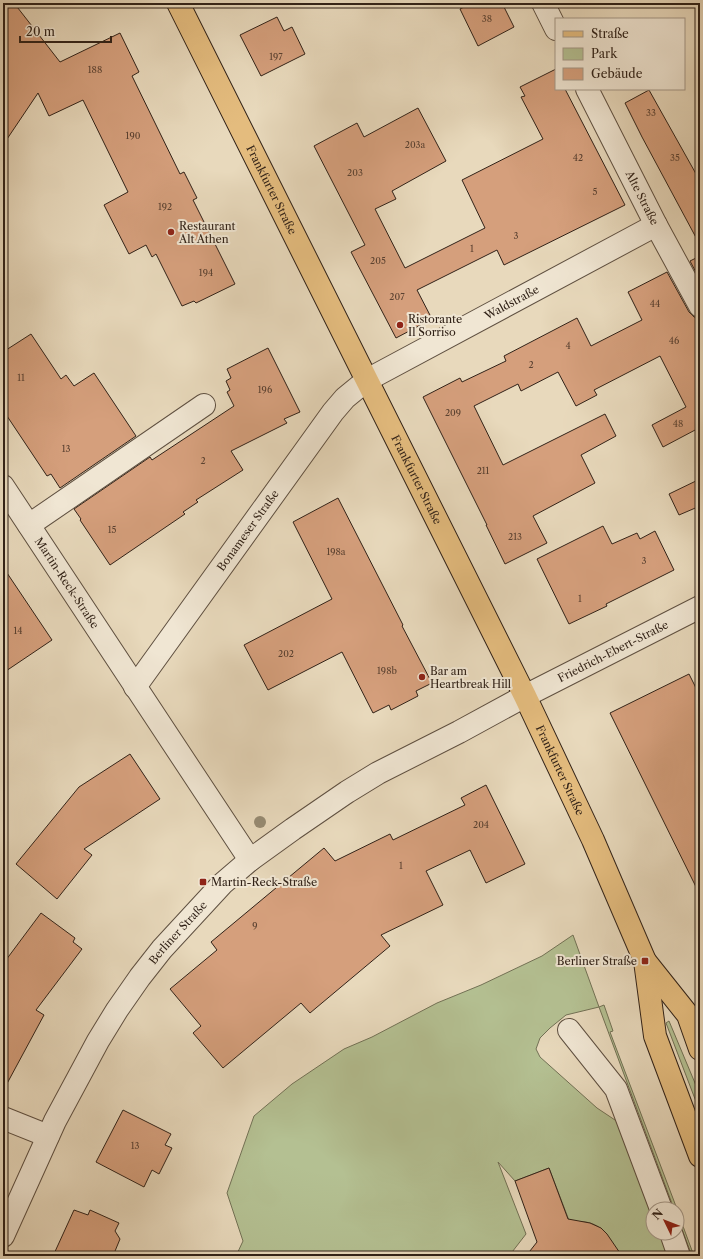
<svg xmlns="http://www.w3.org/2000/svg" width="703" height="1259" viewBox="0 0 703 1259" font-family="'Libre Caslon Text',serif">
<rect width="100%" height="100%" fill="#e8d9bc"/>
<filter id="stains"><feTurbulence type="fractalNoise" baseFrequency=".005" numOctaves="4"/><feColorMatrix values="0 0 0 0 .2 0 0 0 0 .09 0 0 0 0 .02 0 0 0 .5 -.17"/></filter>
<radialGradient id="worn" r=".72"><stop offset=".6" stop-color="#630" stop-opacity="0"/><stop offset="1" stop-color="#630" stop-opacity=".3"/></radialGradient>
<path fill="#b4c092" stroke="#727155" d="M573 935 599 1007 604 1005 613 1031 610 1032 677 1209H674L599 1007 566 1015 550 1028 540 1038 536 1049 540 1057 597 1108 621 1124 653 1209V1233H663L671 1256H615C611 1232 595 1217 570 1223L549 1168 515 1181 498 1162 526 1234 509 1256H236L243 1241 227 1193 254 1116 292 1084 344 1049 372 1037 437 1003 481 985 542 956Z
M669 1021 700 1095V1112L666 1023Z
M677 1210 694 1256H692L677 1216Z"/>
<path fill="#d59f7c" stroke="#312218" d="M3 3H14L60 62 120 33 139 72 132 76 180 174 184 172 197 198 193 200 235 284 196 303 194 301 182 306 156 254 152 257 146 245 129 254 104 205 128 192 83 100 49 116 38 93 3 145Z
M472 3H502L514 27 478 46 460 9Z
M277 17 284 31 292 27 305 54 261 76 240 35Z
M556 69V89H565L625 205 504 265 497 250 417 290 432 319 396 338 351 252 365 245 314 146 357 123 364 137 418 108 446 161 392 191 396 199 375 209 405 268 485 228 462 180 543 139 521 97 525 96 520 87Z
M649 90 700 181V245L642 137 625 103Z
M700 256V280L690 261Z
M667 272 689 312 694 317 700 318V435L697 429 663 447 652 425 686 407 660 356 594 390 597 395 576 406 558 372 521 391 518 384 474 406 503 465 605 414 616 436 581 455 595 483 533 516 547 543 505 564 486 525H487L423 397 460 378 462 382 506 361 504 356 577 318 591 346 642 320 628 292Z
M31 334 61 379 66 375 74 386 94 373 136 436 60 488 51 474 47 476 3 410V352Z
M268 348 300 412 284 419 287 423 231 451 243 470 196 500 198 502 183 512 185 514 110 565 80 520 81 519 74 509 150 457 152 460 234 406 227 392 230 390 226 381 231 378 227 369Z
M700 479V506L679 515 669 494Z
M338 498 403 625 402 626 432 683 416 691 418 696 391 710 389 705 373 713 342 652 268 690 244 645 332 599 293 522Z
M603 526 612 544 637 533 640 539 655 531 674 570 606 604 607 606 569 624 537 559Z
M3 567 52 640 3 673Z
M689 674 700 696V895L610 713Z
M130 754 160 799 84 849 92 855 57 899 16 864 79 787Z
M486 785 525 864 486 883 470 850 426 871 443 905 381 935 390 946 310 1013 301 1003 223 1068 193 1033 201 1026 170 989 217 950 211 942 324 848 335 861 390 834 393 840 465 805 461 798Z
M41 913 75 938 73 942 82 949 36 1010 44 1015 3 1091V964Z
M123 1110 171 1134 165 1145 172 1148 159 1174 152 1170 144 1187 96 1162Z
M549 1168 568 1219 590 1223 601 1228 607 1234 622 1256H526L537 1242 515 1181Z
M74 1210 88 1215 90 1210 119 1223 115 1231 120 1239 113 1256H53Z"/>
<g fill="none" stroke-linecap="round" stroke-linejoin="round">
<defs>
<g id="minor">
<path d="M543 3 556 29"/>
<path id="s1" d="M587 89 656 225 700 306"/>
<path id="s2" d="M3 486 250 860"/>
<path d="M29 525 204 405"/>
<path id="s3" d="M135 687 333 412 345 398 367 380 656 225"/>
<path d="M569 1030 616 1089 661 1209"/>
<path d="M3 1118 48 1136"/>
<path d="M671 1233 679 1256"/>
<path id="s4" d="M3 1236 55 1121 98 1041 117 1010 140 977 162 949 222 884 250 860 293 829 347 792 378 773 459 732 525 696 700 607"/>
</g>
<g id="major">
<path id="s5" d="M178 3 525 696 593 840 645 961 688 1015 700 1049"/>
<path d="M645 961 655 1036 700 1156"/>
</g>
</defs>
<use href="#minor" stroke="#5f5041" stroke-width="24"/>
<use href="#major" stroke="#312218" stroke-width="24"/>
<use href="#minor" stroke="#f0e6d3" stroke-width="22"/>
<use href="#major" stroke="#e4bc7e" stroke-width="22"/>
</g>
<circle fill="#968a72" cx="260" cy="822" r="6"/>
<g fill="#8f2418" stroke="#f0e6d3" stroke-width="1.5">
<circle cx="171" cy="232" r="4"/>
<circle cx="400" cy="325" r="4"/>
<circle cx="422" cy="677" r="4"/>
<rect x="199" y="878" width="8" height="8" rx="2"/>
<rect x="641" y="957" width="8" height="8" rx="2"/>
</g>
<g text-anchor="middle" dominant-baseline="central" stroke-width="4" stroke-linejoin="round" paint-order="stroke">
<g font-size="9" fill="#5a4131">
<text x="487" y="18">38</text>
<text x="276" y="56">197</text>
<text x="95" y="69">188</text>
<text x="651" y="112">33</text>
<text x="133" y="135">190</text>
<text x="415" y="144">203a</text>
<text x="578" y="157">42</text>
<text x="675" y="157">35</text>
<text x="355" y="172">203</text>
<text x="595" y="191">5</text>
<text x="165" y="206">192</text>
<text x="516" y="235">3</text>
<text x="472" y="248">1</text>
<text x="378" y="260">205</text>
<text x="206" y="272">194</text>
<text x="397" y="296">207</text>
<text x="655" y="303">44</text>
<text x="674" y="340">46</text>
<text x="568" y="345">4</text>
<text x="531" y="364">2</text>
<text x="21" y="377">11</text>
<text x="265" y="389">196</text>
<text x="453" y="412">209</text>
<text x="678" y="423">48</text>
<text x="66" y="448">13</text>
<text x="203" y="460">2</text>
<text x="483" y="470">211</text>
<text x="112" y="529">15</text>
<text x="515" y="536">213</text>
<text x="336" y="551">198a</text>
<text x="644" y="560">3</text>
<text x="580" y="598">1</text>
<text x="18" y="630">14</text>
<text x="286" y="653">202</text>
<text x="387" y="670">198b</text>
<text x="481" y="824">204</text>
<text x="401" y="865">1</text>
<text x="255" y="925">9</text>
<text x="135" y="1145">13</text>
</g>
<g font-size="11" fill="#312218" stroke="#f0e6d3">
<text stroke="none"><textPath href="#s5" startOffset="209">Frankfurter Straße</textPath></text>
<text stroke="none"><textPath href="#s1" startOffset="122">Alte Straße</textPath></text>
<text stroke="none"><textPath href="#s3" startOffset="550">Waldstraße</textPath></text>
<text stroke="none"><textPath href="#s5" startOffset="533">Frankfurter Straße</textPath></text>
<text stroke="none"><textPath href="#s3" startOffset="193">Bonameser Straße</textPath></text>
<text stroke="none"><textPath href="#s2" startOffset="116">Martin-Reck-Straße</textPath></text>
<text stroke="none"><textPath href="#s4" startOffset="874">Friedrich-Ebert-Straße</textPath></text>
<text stroke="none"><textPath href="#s5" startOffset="857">Frankfurter Straße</textPath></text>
<text stroke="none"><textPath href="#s4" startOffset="352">Berliner Straße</textPath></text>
</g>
<g font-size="11" fill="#312218" stroke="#f0e6d3" text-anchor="start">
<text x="179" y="226">Restaurant<tspan x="179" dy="13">Alt Athen</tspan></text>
<text x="408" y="319">Ristorante<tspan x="408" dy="13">Il Sorriso</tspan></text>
<text x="430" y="671">Bar am<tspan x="430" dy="13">Heartbreak Hill</tspan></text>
<text x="211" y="882">Martin-Reck-Straße</text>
<text x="637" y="961" text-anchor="end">Berliner Straße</text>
</g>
</g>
<rect width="703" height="1259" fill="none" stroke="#e8d9bc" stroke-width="16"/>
<rect x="4" y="4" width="695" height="1251" fill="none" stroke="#312218" stroke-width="2"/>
<rect x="8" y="8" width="687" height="1243" fill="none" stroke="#312218"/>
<rect x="555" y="18" width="130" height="72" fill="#f0e6d3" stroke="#a49888"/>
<rect x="563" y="31" width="20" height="6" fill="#e4bc7e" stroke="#a49888"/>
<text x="591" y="38" font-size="12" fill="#312218">Straße</text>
<rect x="563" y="48" width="20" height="12" fill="#b4c092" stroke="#a49888"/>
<text x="591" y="58" font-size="12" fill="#312218">Park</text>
<rect x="563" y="68" width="20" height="12" fill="#d59f7c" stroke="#a49888"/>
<text x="591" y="78" font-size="12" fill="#312218">Gebäude</text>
<g transform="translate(665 1221) rotate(313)"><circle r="19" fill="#f0e6d3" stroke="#a49888"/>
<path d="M0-3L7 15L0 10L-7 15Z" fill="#8f2418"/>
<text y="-6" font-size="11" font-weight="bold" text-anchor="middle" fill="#312218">N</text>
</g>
<path d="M20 36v6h91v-6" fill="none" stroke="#312218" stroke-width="2"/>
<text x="26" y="36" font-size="12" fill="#312218" stroke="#f0e6d3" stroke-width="3" paint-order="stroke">20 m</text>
<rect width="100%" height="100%" filter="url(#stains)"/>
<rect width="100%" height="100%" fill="url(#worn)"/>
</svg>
